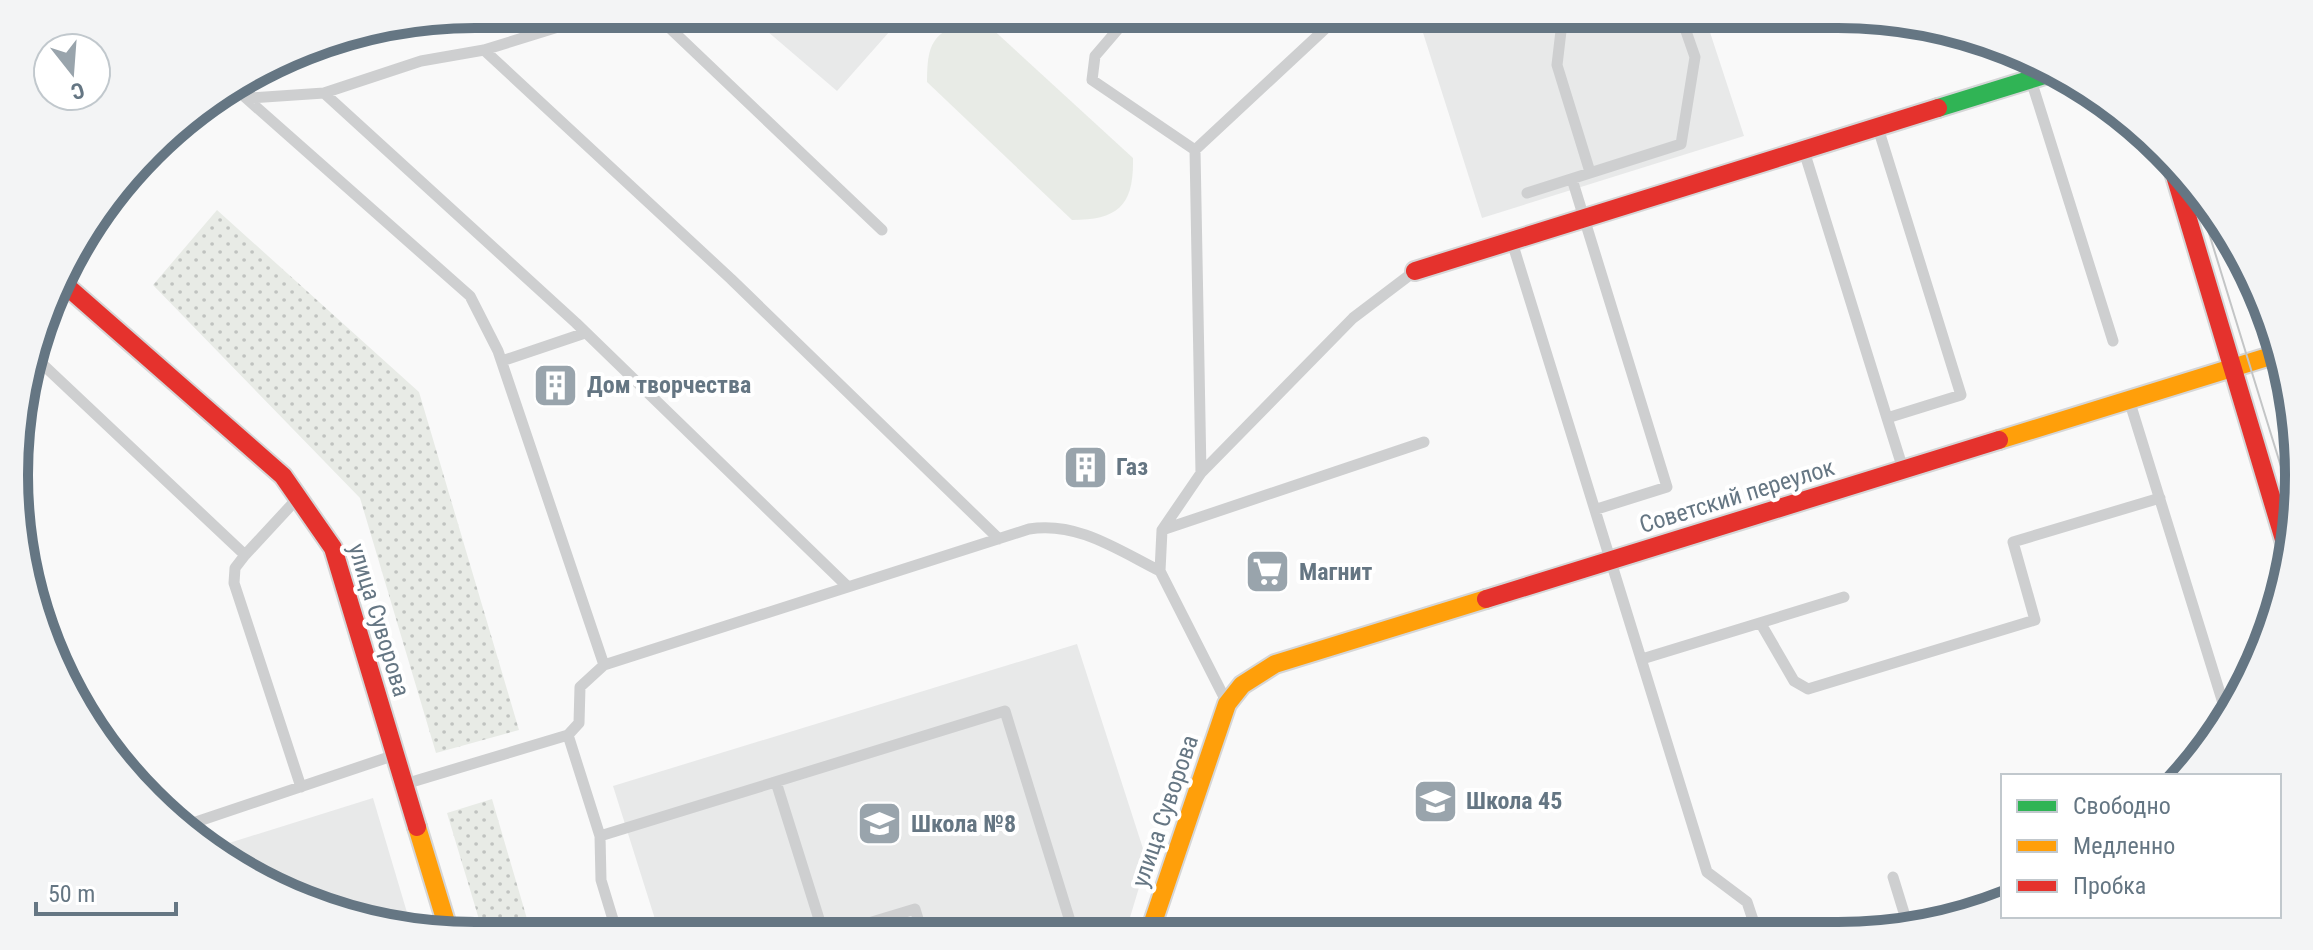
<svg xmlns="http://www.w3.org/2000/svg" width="2313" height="950" viewBox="0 0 2313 950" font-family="'Roboto Condensed',sans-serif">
<defs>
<pattern id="green-dots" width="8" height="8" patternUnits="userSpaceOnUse" patternTransform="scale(2)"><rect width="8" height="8" fill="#e8ebe6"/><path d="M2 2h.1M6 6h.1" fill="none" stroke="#c0c3c0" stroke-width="1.8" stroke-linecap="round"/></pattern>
</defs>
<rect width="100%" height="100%" fill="#f9f9f9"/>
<path fill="#e8e9e9" d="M747 14H905L837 91Z
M1417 14H1704L1744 136 1482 218Z
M1077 644 1147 861 1125 934 660 935 613 786Z
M373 798 411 926 327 912 210 849Z"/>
<path fill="url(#green-dots)" d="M217 210 419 392 519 730 436 753 360 498 153 285Z
M492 799 532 936H484L447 813Z"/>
<path fill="#e8ebe6" d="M970 21 988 25 1133 158C1134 206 1118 220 1072 220L927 82C927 45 932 31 970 21Z"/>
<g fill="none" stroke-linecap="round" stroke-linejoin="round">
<defs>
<path id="fast" d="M1938 108 2048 74"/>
<path id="slow" d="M1999 440 2274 355
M417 827 449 932
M1149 934 1227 704 1242 685 1275 664 1486 599"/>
<path id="jam" d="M2173 169 2285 543
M1415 271 1938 108
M63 283 283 476 333 548 417 827
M1486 599 1999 440"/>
</defs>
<use href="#fast" stroke="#d5d6d7" stroke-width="22"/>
<use href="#slow" stroke="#d5d6d7" stroke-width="22"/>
<use href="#jam" stroke="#d5d6d7" stroke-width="22"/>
<path stroke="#cecfd0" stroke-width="11" d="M655 14 882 230
M1131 14 1095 56 1092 80 1195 150 1341 14
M1563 14 1557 65 1590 172
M484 50 731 279 999 539
M2025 61 2113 341
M237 90 470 296 498 351 604 665 580 687 579 723 568 735 405 784
M324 93 576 323 848 587
M249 98 324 93 421 61 484 50 600 14
M1878 128 1961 395 1887 418 1903 469
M1195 150 1201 473
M1804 151 1887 418
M1572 179 1667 487 1597 509
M1527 193 1681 144 1695 57 1680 14
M1512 242 1707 872 1747 902 1757 932
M37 359 245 555 296 500
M502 361 585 333
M2130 403 2228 719
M1162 530 1424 442
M245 555 235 568 234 583 301 787
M1761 624 1794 681 1808 689 2035 620 2013 542 2160 498
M1642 659 1844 597
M604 665 1029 529C1077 521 1118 550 1160 571
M1226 701 1160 571 1162 530 1201 473 1353 318 1415 271
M568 735 600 836 601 880 618 936
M776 782 824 935
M181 827 395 755
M600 836 1005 711 1074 934
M1893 877 1909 929
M829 935 915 909 923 935"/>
<use href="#fast" stroke="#30b455" stroke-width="18"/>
<use href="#slow" stroke="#ff9f0a" stroke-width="18"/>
<use href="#jam" stroke="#e5322d" stroke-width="18"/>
<path stroke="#c3c5c6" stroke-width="2" d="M2200 204 2291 499"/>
</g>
<defs>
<symbol id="building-square" viewBox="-11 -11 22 22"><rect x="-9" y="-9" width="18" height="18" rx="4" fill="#99a4ac" stroke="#fff"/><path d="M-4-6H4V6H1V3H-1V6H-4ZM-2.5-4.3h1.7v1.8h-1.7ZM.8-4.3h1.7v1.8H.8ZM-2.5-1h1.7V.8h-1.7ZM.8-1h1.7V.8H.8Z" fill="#fff"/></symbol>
<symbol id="supermarket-square" viewBox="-11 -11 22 22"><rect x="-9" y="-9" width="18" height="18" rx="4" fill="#99a4ac" stroke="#fff"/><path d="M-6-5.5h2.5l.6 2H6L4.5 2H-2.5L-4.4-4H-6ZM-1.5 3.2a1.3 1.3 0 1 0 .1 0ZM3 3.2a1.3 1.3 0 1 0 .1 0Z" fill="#fff"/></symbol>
<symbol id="school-square" viewBox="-11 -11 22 22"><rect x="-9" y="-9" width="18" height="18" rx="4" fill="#99a4ac" stroke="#fff"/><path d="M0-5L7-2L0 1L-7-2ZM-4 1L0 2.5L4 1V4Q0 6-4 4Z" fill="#fff"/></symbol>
</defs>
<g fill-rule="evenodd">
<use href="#building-square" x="530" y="360" width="51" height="51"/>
<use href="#building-square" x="1060" y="442" width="51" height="51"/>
<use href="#supermarket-square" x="1242" y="546" width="51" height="51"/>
<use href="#school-square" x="1410" y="776" width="51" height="51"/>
<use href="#school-square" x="854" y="798" width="51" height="51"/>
</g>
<g text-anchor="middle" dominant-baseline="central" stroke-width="8" stroke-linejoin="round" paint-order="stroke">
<g font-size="24" font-weight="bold" fill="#657683" stroke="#fff" text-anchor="start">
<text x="587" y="385">Дом творчества</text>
<text x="1116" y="467">Газ</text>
<text x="1299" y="572">Магнит</text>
<text x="1466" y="801">Школа 45</text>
<text x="911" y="824">Школа №8</text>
</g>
<g font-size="24" fill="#657683" stroke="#fff">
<text transform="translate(1737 496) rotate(-17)">Советский переулок</text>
<text transform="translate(379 620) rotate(73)">улица Суворова</text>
<text transform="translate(1165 811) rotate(-71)">улица Суворова</text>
</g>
</g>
<path d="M0 0H2313V950H0ZM475 28H1838A447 447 0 0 1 2285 475V475A447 447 0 0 1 1838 922H475A447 447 0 0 1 28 475V475A447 447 0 0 1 475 28Z" fill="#f3f4f5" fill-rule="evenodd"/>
<path fill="none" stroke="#657683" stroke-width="10" d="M475 28H1838A447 447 0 0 1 2285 475V475A447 447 0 0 1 1838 922H475A447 447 0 0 1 28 475V475A447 447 0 0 1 475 28Z"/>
<rect x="2001" y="774" width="280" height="144" fill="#ffffff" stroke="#c1c8cd" stroke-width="2"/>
<rect x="2017" y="800" width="40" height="12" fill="#30b455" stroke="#c1c8cd" stroke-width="2"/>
<text x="2073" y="814" font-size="24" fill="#657683">Свободно</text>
<rect x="2017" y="840" width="40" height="12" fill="#ff9f0a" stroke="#c1c8cd" stroke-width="2"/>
<text x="2073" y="854" font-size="24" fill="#657683">Медленно</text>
<rect x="2017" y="880" width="40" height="12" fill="#e5322d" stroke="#c1c8cd" stroke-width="2"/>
<text x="2073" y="894" font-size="24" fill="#657683">Пробка</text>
<g transform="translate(72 72) rotate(163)"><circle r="38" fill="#ffffff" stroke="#c1c8cd" stroke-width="2"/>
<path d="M0-6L14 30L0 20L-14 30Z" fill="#99a4ac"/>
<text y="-12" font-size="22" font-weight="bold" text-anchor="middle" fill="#657683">С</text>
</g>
<path d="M36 902v12h140v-12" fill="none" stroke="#657683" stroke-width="4"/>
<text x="48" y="902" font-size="24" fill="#657683" stroke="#ffffff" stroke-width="6" paint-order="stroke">50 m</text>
</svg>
